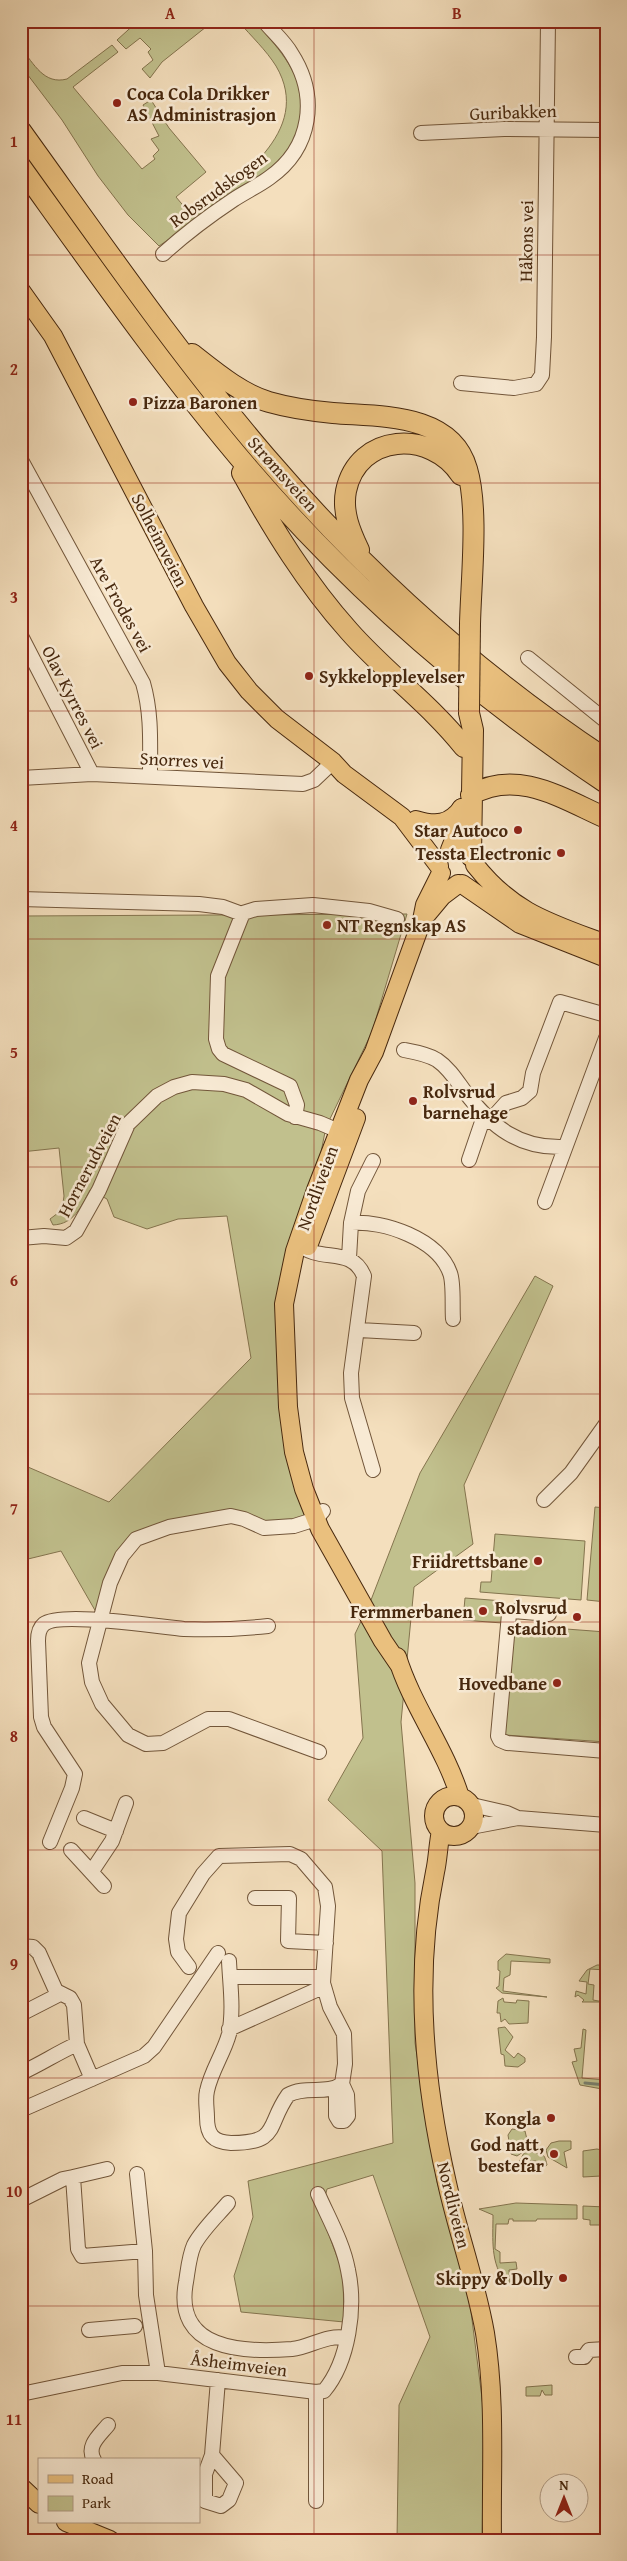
<svg xmlns="http://www.w3.org/2000/svg" width="627" height="2561" viewBox="0 0 627 2561" font-family="'Gentium Book Plus',serif">
<rect width="100%" height="100%" fill="#f4dfbd"/>
<filter id="stains"><feTurbulence type="fractalNoise" baseFrequency=".004" numOctaves="4"/><feColorMatrix values="0 0 0 0 .2 0 0 0 0 .09 0 0 0 0 .02 0 0 0 .5 -.17"/></filter>
<radialGradient id="worn" r=".72"><stop offset=".6" stop-color="#630" stop-opacity="0"/><stop offset="1" stop-color="#630" stop-opacity=".3"/></radialGradient>
<path fill="#c1c08d" stroke="#84744e" d="M138 21H210L211 23 162 62 150 78 142 69 153 60 148 52 151 49 140 38 126 49 117 40Z
M233 21H255C275 45 300 70 302 103 306 154 251 183 216 207 197 220 178 233 159 246L128 215 98 176 62 120 21 66V48C34 64 44 85 67 79L112 45 118 52 73 87 142 169 155 159 153 156 159 150 151 139 159 136 143 105 151 100 169 128 206 172 176 197 192 216C235 181 315 132 276 66 266 50 251 36 239 22L234 27 230 23Z
M407 914 372 1032 326 1127 302 1248 289 1299 287 1391 318 1514 276 1528 244 1519 137 1539 100 1619 61 1551 28 1559 21 1546V1464L109 1502 251 1358 227 1216 178 1219 147 1229 114 1217 107 1199 90 1190C81 1207 74 1224 53 1225L50 1219 62 1210 64 1196 59 1148 21 1152V916Z
M535 1276 553 1286 464 1485 473 1544 414 1587 401 1722 415 1883V2043L437 2182 469 2296 484 2414 482 2540H397L399 2405 430 2337 373 2175 327 2189 321 2213 343 2273 344 2322 241 2312 234 2276 253 2217 248 2181 393 2143 382 1851 328 1800 363 1738 355 1634 371 1600 420 1473Z
M595 1507 606 1508V1602L587 1600Z
M495 1534 585 1541 581 1600 480 1592 481 1582H491Z
M465 1598 503 1601 502 1623 463 1620Z
M513 1625 606 1632V1742L505 1735Z
M506 1954 550 1959V1963L511 1961 510 1975 504 1978 503 1991 547 1997 502 1993 496 1988 499 1986 500 1971 498 1970V1961Z
M597 1965H606V1970L590 1969 588 1984 594 1985 593 2000 604 2002H582L584 2000 578 1995 575 1997 576 1991 586 1994 587 1982 579 1981 587 1970Z
M503 1998 504 2002 516 2003 517 2000 529 2001 528 2023 509 2024 505 2019 501 2022 500 2013H497L498 2001Z
M505 2027 513 2037 505 2050 514 2058 518 2053 525 2058V2062L518 2067 505 2066 504 2055 501 2054 498 2028Z
M583 2029 586 2030 582 2078 606 2080V2087L602 2089 580 2085 572 2062 577 2061 574 2049 581 2048Z
M512 2129 525 2131 529 2148 517 2156 511 2154 508 2135Z
M559 2141H571V2149L564 2152 567 2168 548 2157 546 2150 551 2143Z
M597 2149 606 2151V2178H601V2176L583 2177V2151Z
M533 2152C543 2155 544 2152 547 2165L544 2167H539L536 2161H528L526 2164 519 2162 524 2153Z
M516 2203 577 2205V2219H537L536 2221H513V2219H509L508 2224H496L495 2249 500 2252V2263L516 2262 517 2269 509 2270 510 2283H506C490 2263 493 2239 493 2215L479 2209Z
M583 2206 606 2207V2222H601V2225H590V2220L583 2219Z
M552 2385V2395H545L542 2390 540 2396H526V2387Z"/>
<g fill="none" stroke-linecap="round" stroke-linejoin="round">
<path stroke="#7a816f" stroke-width="3" d="M585 2083 606 2085"/>
<defs>
<path id="minor" d="M421 133 504 129 606 130
M163 254C185 234 209 216 233 200 245 192 258 186 269 178 312 148 319 96 291 53 284 41 273 32 264 21
M461 383 514 388 536 384 542 375 544 337 548 21
M21 460 143 683C152 714 150 745 150 777
M21 636 92 774
M528 658 606 721
M21 778 92 774 303 784 314 780 333 762
M21 899 199 904 223 907 242 914
M404 1050C415 1052 427 1054 437 1060 449 1068 457 1081 465 1092 492 1127 519 1149 565 1147
M295 1117 297 1105 290 1086 223 1054 219 1049 216 1039 218 976 243 913 256 909 313 905 369 911 397 919
M489 1122 506 1103 522 1098 530 1091 533 1073 560 1002 606 1015
M469 1160 484 1116
M545 1202 606 1038
M351 1223C383 1220 438 1239 450 1273 454 1283 452 1306 453 1319
M21 1238 44 1236 66 1238 76 1231 99 1190 128 1124 157 1096 174 1087 192 1082 224 1084 246 1090 288 1114 320 1123 348 1135
M298 1244C321 1264 351 1245 364 1276L351 1373 352 1398 373 1470
M349 1258 351 1223 358 1191 373 1161
M359 1330 414 1333
M544 1500 571 1473 606 1424
M549 1614 513 1611 509 1614 498 1736 500 1740 507 1743 606 1751
M319 1752 229 1719H208L163 1743 146 1744 128 1735 102 1704 92 1682 89 1663 110 1583 122 1556 136 1539 169 1527 231 1516 244 1519 264 1528 294 1526 316 1519 323 1511
M472 1805 507 1813 518 1818 606 1825
M84 1818 116 1831
M471 1827 518 1818
M50 1842 72 1788 75 1774 44 1727 41 1717 38 1641C38 1635 39 1628 44 1624 61 1611 159 1627 184 1629 212 1630 240 1629 268 1626
M71 1850 104 1886
M92 1871 112 1841 126 1803
M255 1898H289L288 1941 326 1943
M21 1946 33 1947 39 1953 56 1991 70 1998 74 2005 77 2044 92 2079
M189 1967 178 1952 176 1939 179 1913 203 1874 219 1856 290 1854 301 1859 325 1887 328 1906 323 1983 330 2007 344 2034 345 2064 342 2084C327 2095 305 2085 288 2095 266 2126 280 2143 231 2143 213 2142 207 2135 207 2117 207 2109 205 2099 207 2091 211 2071 224 2053 229 2034 234 2010 230 1984 229 1961
M230 1977H323
M21 2014 60 1994
M229 2029 323 1987
M21 2073C41 2064 57 2053 77 2044
M336 2089V2116L339 2121H344L348 2116 347 2095 342 2084
M21 2110 144 2056 154 2047 218 1953
M137 2174 145 2251 146 2295 158 2373
M73 2177 107 2169
M21 2200 63 2179 73 2177 78 2249 82 2256 145 2251
M228 2203C217 2216 202 2230 194 2245 189 2256 188 2270 186 2282 173 2350 243 2353 292 2349 311 2347 326 2334 347 2338
M89 2330 135 2326
M576 2357H584L589 2350 606 2349
M316 2392V2501
M21 2394 122 2373H158L316 2392 324 2391C349 2361 356 2307 348 2270 343 2243 329 2219 318 2194
M212 2455 236 2483 229 2500 221 2506 205 2501V2474Z
M212 2455 218 2380
M94 2460C86 2446 99 2436 108 2425"/>
<path id="major" d="M21 291 53 336 194 606 227 663 249 691 277 719 333 762 344 774 402 817 439 866
M416 820C436 826 449 825 462 808
M475 865C513 913 550 923 606 944
M462 884 520 924 606 958
M427 914 442 896 458 884
M308 1246 356 1118
M397 1657C412 1706 445 1748 460 1797
M400 1666 383 1641 320 1529 304 1489 294 1452 288 1407 284 1304 295 1251 316 1190 359 1080 374 1052 422 920 425 905 441 873
M434 1816a20 20 0 1 1 40 0a20 20 0 1 1-40 0Z
M441 1831C438 1845 438 1859 435 1872 414 1973 424 2083 447 2183 458 2233 476 2282 485 2333 496 2401 491 2471 492 2540
M21 2487 39 2504
M66 2522 110 2540"/>
<path id="highway" d="M21 131C101 242 178 354 266 457 364 571 480 676 606 759
M21 167C95 270 167 373 249 469 352 589 474 695 606 783
M192 354C215 372 241 394 269 402 290 408 311 411 333 413 378 417 451 412 467 469 479 509 471 580 470 624
M242 473C273 529 306 583 349 631 385 672 430 704 464 747
M359 550C350 531 342 512 346 491 358 433 431 429 461 475
M469 713 473 730 471 856
M471 795C517 768 563 799 606 818
M451 850 455 840 462 809"/>
</defs>
<use href="#minor" stroke="#72563a" stroke-width="16"/>
<use href="#major" stroke="#47280e" stroke-width="20"/>
<use href="#highway" stroke="#47280e" stroke-width="22"/>
<use href="#minor" stroke="#f8ead4" stroke-width="14"/>
<use href="#major" stroke="#eac07e" stroke-width="18"/>
<use href="#highway" stroke="#eac07e" stroke-width="20"/>
<defs>
<path id="highway-bridge" d="M469 711 470 624"/>
</defs>
<use href="#highway-bridge" stroke="#47280e" stroke-width="22" stroke-linecap="butt"/>
<use href="#highway-bridge" stroke="#eac07e" stroke-width="20"/>
</g>
<path fill="none" stroke="#8f2418" stroke-width="1" stroke-opacity="0.55" d="M314 21V2540M21 255H606M21 483H606M21 711H606M21 939H606M21 1167H606M21 1394H606M21 1622H606M21 1850H606M21 2078H606M21 2306H606"/>
<g fill="#8f2418" stroke="#f8ead4" stroke-width="2">
<circle cx="117" cy="103" r="5"/>
<circle cx="133" cy="402" r="5"/>
<circle cx="309" cy="676" r="5"/>
<circle cx="518" cy="830" r="5"/>
<circle cx="561" cy="853" r="5"/>
<circle cx="327" cy="925" r="5"/>
<circle cx="413" cy="1101" r="5"/>
<circle cx="538" cy="1561" r="5"/>
<circle cx="483" cy="1611" r="5"/>
<circle cx="577" cy="1617" r="5"/>
<circle cx="557" cy="1683" r="5"/>
<circle cx="551" cy="2118" r="5"/>
<circle cx="554" cy="2154" r="5"/>
<circle cx="563" cy="2278" r="5"/>
</g>
<g text-anchor="middle" dominant-baseline="central" stroke-width="5" stroke-linejoin="round" paint-order="stroke">
<g font-size="18" font-weight="bold" fill="#47280e" stroke="#f8ead4" text-anchor="end">
<text x="127" y="93" text-anchor="start">Coca Cola Drikker<tspan x="127" dy="21">AS Administrasjon</tspan></text>
<text x="143" y="402" text-anchor="start">Pizza Baronen</text>
<text x="319" y="676" text-anchor="start">Sykkelopplevelser</text>
<text x="508" y="830">Star Autoco</text>
<text x="551" y="853">Tessta Electronic</text>
<text x="337" y="925" text-anchor="start">NT Regnskap AS</text>
<text x="423" y="1091" text-anchor="start">Rolvsrud<tspan x="423" dy="21">barnehage</tspan></text>
<text x="528" y="1561">Friidrettsbane</text>
<text x="567" y="1607">Rolvsrud<tspan x="567" dy="21">stadion</tspan></text>
<text x="473" y="1611">Fermmerbanen</text>
<text x="547" y="1683">Hovedbane</text>
<text x="541" y="2118">Kongla</text>
<text x="544" y="2144">God natt,<tspan x="544" dy="21">bestefar</tspan></text>
<text x="553" y="2278">Skippy &amp; Dolly</text>
</g>
<g font-size="18" fill="#47280e" stroke="#f8ead4">
<text transform="translate(513 112) rotate(-2)">Guribakken</text>
<text transform="translate(218 189) rotate(-36)">Robsrudskogen</text>
<text transform="translate(526 241) rotate(-89)">Håkons vei</text>
<text transform="translate(283 474) rotate(48)">Strømsveien</text>
<text transform="translate(160 540) rotate(63)">Solheimveien</text>
<text transform="translate(121 604) rotate(61)">Are Frodes vei</text>
<text transform="translate(73 697) rotate(63)">Olav Kyrres vei</text>
<text transform="translate(182 760) rotate(3)">Snorres vei</text>
<text transform="translate(89 1165) rotate(-62)">Hornerudveien</text>
<text transform="translate(317 1188) rotate(-70)">Nordliveien</text>
<text transform="translate(454 2205) rotate(76)">Nordliveien</text>
<text transform="translate(239 2364) rotate(7)">Åsheimveien</text>
</g>
</g>
<rect width="627" height="2561" fill="none" stroke="#f4dfbd" stroke-width="55"/>
<rect x="38" y="2458" width="162" height="65" fill="#f8ead4" stroke="#b19c85"/>
<rect x="48" y="2475" width="25" height="8" fill="#eac07e" stroke="#b19c85"/>
<text x="82" y="2484" font-size="15" fill="#47280e">Road</text>
<rect x="48" y="2496" width="25" height="15" fill="#c1c08d" stroke="#b19c85"/>
<text x="82" y="2508" font-size="15" fill="#47280e">Park</text>
<g transform="translate(564 2498)"><circle r="24" fill="#f8ead4" stroke="#b19c85"/>
<path d="M0-4L9 19L0 12L-9 19Z" fill="#8f2418"/>
<text y="-8" font-size="14" font-weight="bold" text-anchor="middle" fill="#47280e">N</text>
</g>
<rect x="28" y="28" width="572" height="2506" fill="none" stroke="#8f2418" stroke-width="2"/>
<g font-size="16" text-anchor="middle" font-weight="bold" fill="#8f2418">
<text x="170" y="19">A</text>
<text x="457" y="19">B</text>
<text x="14" y="147">1</text>
<text x="14" y="375">2</text>
<text x="14" y="603">3</text>
<text x="14" y="831">4</text>
<text x="14" y="1058">5</text>
<text x="14" y="1286">6</text>
<text x="14" y="1514">7</text>
<text x="14" y="1742">8</text>
<text x="14" y="1970">9</text>
<text x="14" y="2197">10</text>
<text x="14" y="2425">11</text>
</g>
<rect width="100%" height="100%" filter="url(#stains)"/>
<rect width="100%" height="100%" fill="url(#worn)"/>
</svg>
